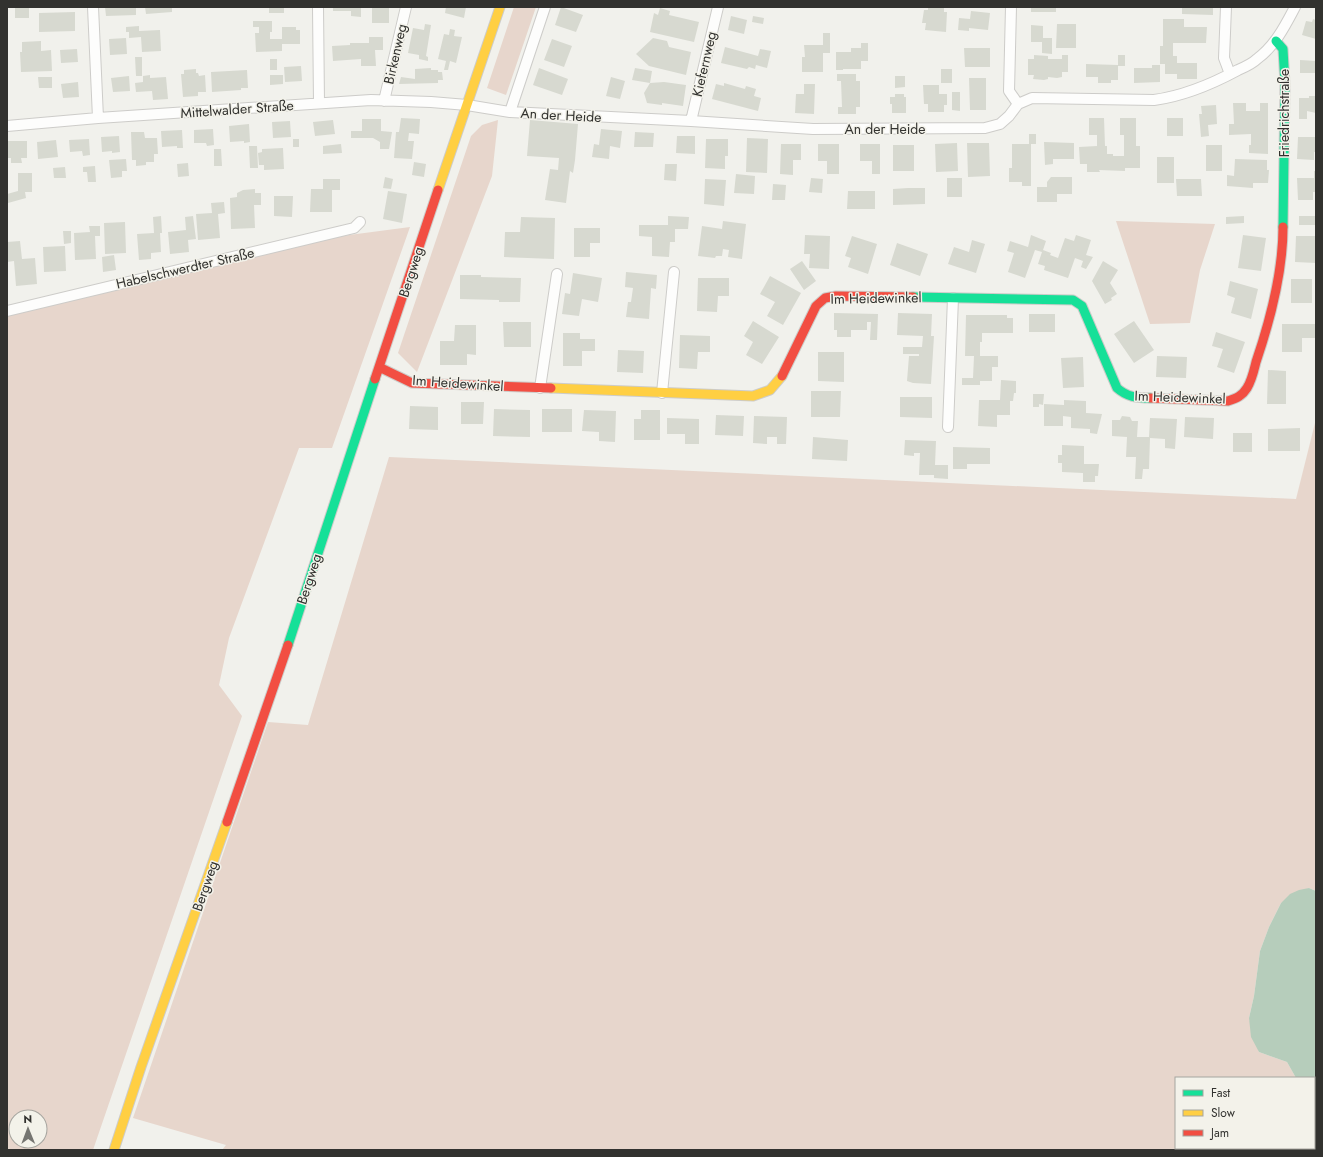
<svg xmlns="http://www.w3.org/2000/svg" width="1323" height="1157" viewBox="0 0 1323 1157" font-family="Jost,sans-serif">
<rect width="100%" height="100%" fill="#f1f1ec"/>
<path fill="#e7d6cc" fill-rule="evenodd" d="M514 7H536L506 95 487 88Z
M498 120 492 176 417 372 398 353 471 136 482 125Z
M1116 221 1215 224 1200 270 1190 323 1150 324Z
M410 227 332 448H299L229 638 219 685 242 716 93 1150H7V315L334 237ZM16 1117H40V1141H16Z
M1316 419V891L1309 888 1281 903 1269 927 1260 951 1254 996 1249 1018 1259 1052 1287 1062 1296 1078H1176V1148H1263L1270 1150 1274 1148H1314V1133L1316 1132V1150H222L226 1145 133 1118 268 722 308 725 389 457 1296 499Z"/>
<path fill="#b6cdbb" d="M1309 888 1316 891V1132L1314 1133V1078H1296L1287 1062 1259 1052 1251 1037 1249 1018 1254 996 1260 951 1269 927 1281 903 1290 894 1299 890Z"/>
<path fill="#d7d9d0" d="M15 7H29V18H15Z
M105 7H136V15L106 16Z
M145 7H172V12L146 14Z
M269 7H284V13H269Z
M333 7H361V17L351 16V11H333Z
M372 7H389V23H372Z
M446 7H466L464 18 445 13Z
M561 7 583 15 576 32 555 25Z
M928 7H944V12H947L946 32 925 30 926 23H922L924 10H928Z
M1031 7H1056V12H1031Z
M1182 7H1213V15L1182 14Z
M660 8 670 11 669 15 699 22 694 42 650 32 654 13 658 15Z
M971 11 990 13 988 30 969 28V31L958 30 959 18 970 19Z
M75 12V31L39 32V13Z
M731 16 747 20 744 34 728 30Z
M753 16 764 18 763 24 752 22Z
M1163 19H1184V27H1207L1206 43H1173V56H1177V63H1197V79H1177V74H1165V64H1160V46H1163Z
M1313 19 1316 20V39L1302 35 1306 21 1312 22Z
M253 21H272V32H270V39H282V27H296V30H300V44H282V51L256 52 255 33H259V27H253Z
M425 24 431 25 426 56 428 57V61L419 59V55L408 53 413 28 424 30Z
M1057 24H1076V48H1056Z
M1031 25 1043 26V38H1052V54L1042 53V42H1031Z
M139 26V31L160 30 161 51 142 52 141 37 129 38V32H126V27Z
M450 29 455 30 454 36 462 37 456 63 450 61 448 70H444L446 61 438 59 444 34 449 35Z
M823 33H830V53H823V72H802V57H805L804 45H823Z
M369 37H383V50H375L376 66H361V59L333 61 332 46 350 45V43H369Z
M126 38 127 54 110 55 109 39Z
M653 38 667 41 669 47 691 52 686 75 649 66 636 54Z
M552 39 572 46 564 67 544 60Z
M41 41V51L51 50 52 71 21 72 20 52H22V42Z
M861 43H868V61H861V69H843V70H836V52H851V48H861Z
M725 47 758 56 760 49 771 51 767 68 756 65 755 69 749 67 747 69 721 63Z
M964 48H990V67H965Z
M77 49 78 62 61 63 60 50Z
M1034 55 1048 56V59H1062V55H1068V72H1062V77L1057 78 1048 77V79L1044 80 1033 79 1034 75H1028V59H1034Z
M1118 55H1125V66H1118V80H1111V83H1098V77H1086V64L1118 65Z
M135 57H142V76H136Z
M270 59H277V70H270Z
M1300 60 1316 61V73H1300Z
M1152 65H1160V82L1134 83V68H1152Z
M301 66 302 81 285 82 284 67Z
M431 68V70H438V72H442L443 80H438V83L399 84 401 77 415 79V69Z
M539 68 568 79 562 95 533 85Z
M635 68 652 71 650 83 664 82 686 85 683 106 662 103V105L647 103 644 93 650 83 632 80Z
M196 69V73H198L199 76 205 75 206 92H198V96L183 97 181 74H184V70Z
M941 69H952V83H941Z
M247 70 248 88H241V90L212 92 211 72Z
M837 74H856V81H860V107H856V114H838V107H842L841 81H837Z
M150 75V78L166 77 168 99 153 100 152 91 136 92 135 83 143 82V76Z
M270 75H283V84L270 85Z
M129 76 130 91 113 92 111 78Z
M895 76H905V87L895 88Z
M38 77H52V88H39Z
M611 77 625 81 620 99 606 96Z
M969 78H986V110H970Z
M78 82 79 97 63 98 61 84Z
M724 83 745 89 746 86 756 89 754 96 761 98 758 111 712 99 716 84 724 86Z
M804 84H815L814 114 795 113 796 94H804Z
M923 85H939V94H947V105H944V112H928V104H924Z
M952 92H960V111L952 110Z
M895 94H904V97H906V113H892V104H890V97H895Z
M1309 96H1316V113L1307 111V119H1299V98H1309Z
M1233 103H1246V111H1260V103H1268V154L1249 153V145H1251V134L1229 135V124H1234Z
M1216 105 1217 124 1208 125 1209 136 1201 137 1199 114H1202L1201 106Z
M401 118 420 119 419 134 409 133 408 141H414L412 159 394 158 396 132H399Z
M1089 118H1104L1105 146H1107V154H1113V156H1124V135H1120V118H1136V146H1140V168H1125V171L1099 170 1100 172H1087V164H1080L1079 147 1097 146V135H1089Z
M1167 118H1183V136H1167Z
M362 119H381V131L392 132 389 149H380V142L373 138H351V131H362Z
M333 120 335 134 315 136 313 122Z
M530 120 578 124 575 160 573 173 570 171 566 203 545 200 550 169 558 170 559 158 527 156Z
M290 121 291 137 273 138 272 122Z
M249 124 250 142 244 143V141L230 142 229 126Z
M213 129 214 145 207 146 206 143H194V130Z
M601 129 622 131 620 148 610 146 609 159 592 157 594 144 599 145Z
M182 130 183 148H177V146L162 147 161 131Z
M131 132H144L145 138H157L158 154H154V162H146V165L136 166V160H132Z
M635 132 654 133 653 147H634Z
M1029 134H1036V144H1031V186H1022V182H1009V168H1012V144H1029Z
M119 136 120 152 112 153V151L102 152 101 137Z
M677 136H695V154L676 153Z
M1298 137H1316V152H1314V160L1297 159Z
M747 138 768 139 767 173 746 172Z
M89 139 90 155 83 156 82 151 70 152 69 140Z
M293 139H299V147H293Z
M706 139H728V156H725V169L705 168Z
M56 140 58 157 38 159 37 142Z
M7 141H27V158H21L22 163H11V158H7Z
M1044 142 1074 143V159H1053V164L1045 165Z
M957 143 958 171 936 172 935 144Z
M967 143H989L990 176 968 177Z
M341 144 342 153 323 154V146Z
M781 144H801V160H793V175L780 174Z
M818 144H839V174H827V161H818Z
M860 144H880V174H872V161H860Z
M893 145H914V171H893Z
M1206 145H1222V171H1206Z
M249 146H257L258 168H250Z
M283 148 284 169 264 170V165H259L258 153 262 152V149Z
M214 149H221L222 166H214Z
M1157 157H1174V183H1157Z
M126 159 127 171H122V177L111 178 109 160Z
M1235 159 1267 160V170H1269L1268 183H1253V188L1227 186V175L1234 176Z
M414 162 426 164 424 177 412 175Z
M188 163 189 176 178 177 177 164Z
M665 164H677L676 181 664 180Z
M95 166 96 182H88L87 172H83V167Z
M65 167 66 178H54L53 168Z
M1314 171H1316V192H1313V200H1298L1297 178H1314Z
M18 173H32V192H25L26 198 8 203 7 194 18 191Z
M736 174 755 176 754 194 734 193Z
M385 177 393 179 391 189 383 188Z
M1051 177H1072V194H1057V202H1037V187H1047V182Z
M811 178 823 179 822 193 809 192Z
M947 178H962V197H947Z
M323 179H340V190H332V212H310L311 189H323Z
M705 179 726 180 724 206 704 204Z
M1176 179H1201L1202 196H1177Z
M773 184 786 185 785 200H772Z
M908 188H925V204L893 205V189Z
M255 189V193H261V205H254L255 228 231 229 230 198 237 197V193L243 190Z
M388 191 407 194 402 223 383 219Z
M848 191H875V209H847Z
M274 196H293L292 217 274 216Z
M224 202 225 213 218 214 220 238 198 240 196 214 212 213 211 203Z
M161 216 162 233H160L161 252 151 253V259L139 260 137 234 154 233 153 217Z
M193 216 196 239 188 240 189 252 170 254 168 232 186 230 185 217Z
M668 216 689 217 688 229H675V242H670L669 257 652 256V237L639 236V225H668Z
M1244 216V223L1226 224V217Z
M1299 216H1316V225H1299Z
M521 217 555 218 554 259 504 257 505 232H520Z
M723 221 746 224 742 259 728 257 729 250 723 249 722 256H716L715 258 698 256 702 226 722 229Z
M125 222 126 253 105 254 104 223Z
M89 226H100V236H95L96 259 75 260 74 233 90 232Z
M574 228H600V243H590V257H574Z
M63 231H71V243L64 244Z
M805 235 830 236 829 269 809 268 810 254H804Z
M1031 235 1046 241 1043 250 1051 253 1050 255 1058 258 1065 238 1074 241 1076 235 1091 240 1086 255 1093 257 1086 269 1081 267 1083 261 1075 258 1068 278 1044 270 1045 266 1038 264 1042 252 1035 250 1025 278 1008 272 1014 253 1007 251 1010 241 1028 247Z
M1243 235 1266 238 1261 271 1238 268Z
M852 236 877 244 868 274 848 267 851 258 845 256Z
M1296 236H1316V263L1295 262Z
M972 240 985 244 976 273 948 264 954 247 969 252Z
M20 241 22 259 35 258 37 284 16 286 14 261 7 262V242Z
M897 243 928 254 920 276 890 265Z
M65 246 66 271 44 272 43 247Z
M114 255 116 270 103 272 102 257Z
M802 261 816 281 804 290 790 269Z
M1103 261 1118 270 1110 283 1117 294 1111 298 1112 300 1105 304 1092 281Z
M626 272 657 275 656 289 651 288 649 319 626 317 628 302H631L633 288 625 287Z
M573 273 602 278 598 302 582 299 579 316 562 314 565 293 570 294Z
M460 275H481V277L521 278 520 302H499V300L460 299Z
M770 276 801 293 783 325 767 316 775 302 760 294Z
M698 278H729V296H718L717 312 697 311Z
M1291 279H1312V303H1291Z
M1230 281 1258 289 1251 319 1231 313 1235 298 1227 295Z
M834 313 878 314 877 340H870L871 322H867V330H851V337H837V330H834Z
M898 313 932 314 931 336H934L931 384 913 383 907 381 909 356H919V354H903V347H922L923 336 897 335Z
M1029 314H1055V332H1029Z
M966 315H1007V318H1013V333H982V342H980V356H998V367H992V381H980V385H962V378H973L974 356H965Z
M753 321 779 337 762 364 746 355 753 342 744 336Z
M1134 321 1154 350 1134 363 1114 334Z
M503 322H531V347H504Z
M1282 324H1316V338H1302V352H1282Z
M455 325H476V355L467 354V365H440V341H454Z
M1216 332 1245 342 1234 373 1217 367 1223 349 1212 346Z
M563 333H580V339H595V351H582V366H563Z
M680 335 710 336V352H698L697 369 679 368Z
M618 350 644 351 643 373 617 372Z
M818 352H844V382L818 381Z
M1157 356 1187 357 1186 378 1156 377Z
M1083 357 1084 387 1063 388 1061 358Z
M1268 370 1286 371V404H1267Z
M1001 380 1016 381V393H1014L1013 401H1010V415H997V427L978 426 979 400H1000Z
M811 391H841L840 417H811Z
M1033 394H1044L1043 405 1039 404V407H1033Z
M900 397H932V418L900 417Z
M1064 400 1086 401V413L1102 414 1097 434 1090 433V429L1071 428V417L1063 416V426H1044V404L1064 405Z
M461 402H484L483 424H461Z
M410 406 438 407V430L409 429Z
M494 409 530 410V437L493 436Z
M542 409H572V432H542Z
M584 410 616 411 615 442 599 441V432L582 431Z
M641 410H660V440H634V419H641Z
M716 415 744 416 743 436 715 435Z
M754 416 787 417 786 444H777V437H767V444L753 443Z
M1122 416 1130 417 1132 421H1138L1137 437H1149L1150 418 1177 419 1175 449 1165 448V439L1150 438 1149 469H1143L1142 479H1135L1136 457H1126L1127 437 1112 436V420H1120Z
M1185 417 1214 418 1213 439 1184 437Z
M667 418 699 419V444H685V434H667Z
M1300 428V451H1268V429Z
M1233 433H1252V452H1233Z
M813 437 848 440 847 461 812 459Z
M905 440 936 441 935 465H948V479L934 478V475H919L920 453H914V456L904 455Z
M1062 445 1084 446V464H1099L1098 476H1095V482H1083V473L1062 472V463H1058V455H1062Z
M953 447 990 448V464H967V469H953Z"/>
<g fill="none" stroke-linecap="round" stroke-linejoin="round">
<defs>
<path id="street" d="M93 7 98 118
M318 7 319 103
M1011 7 1009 91 1018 104
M1226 7 1224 58 1230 74
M384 101 406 7
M510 112 545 7
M691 121 718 7
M7 126 98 118 371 100 431 102 467 105 510 112 691 121 813 129 985 128 1000 124 1009 116 1018 104 1032 98 1154 100C1184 96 1212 84 1238 70 1245 67 1252 64 1257 59 1275 46 1285 26 1295 7
M7 311 354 228 360 222
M540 388 557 274
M662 393 674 272
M948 427 953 298"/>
<path id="fast" d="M1276 41 1283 49 1285 84 1283 227
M913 297 1073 300 1082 306 1117 388C1127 397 1137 398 1150 398
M288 645 375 379"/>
<path id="slow" d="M438 190 500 7
M551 388 753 396 770 390 782 376
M114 1150 141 1067 227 822"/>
<path id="jam" d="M379 367 412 383 551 388
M782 376 816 306 825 298 836 296 913 297
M375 379 438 190
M1150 398 1228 401C1237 398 1242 396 1247 388 1252 380 1254 370 1256 362 1271 318 1283 272 1283 227
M227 822 288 645"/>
</defs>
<use href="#street" stroke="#cdccc9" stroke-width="12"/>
<use href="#fast" stroke="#cdccc9" stroke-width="11"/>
<use href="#slow" stroke="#cdccc9" stroke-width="11"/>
<use href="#jam" stroke="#cdccc9" stroke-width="11"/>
<use href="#street" stroke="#fdfdfc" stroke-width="10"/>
<use href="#fast" stroke="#16e098" stroke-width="9"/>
<use href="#slow" stroke="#ffcf43" stroke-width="9"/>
<use href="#jam" stroke="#f24e42" stroke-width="9"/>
</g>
<g text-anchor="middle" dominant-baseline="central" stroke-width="3" stroke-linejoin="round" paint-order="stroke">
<g font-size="14" fill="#32322f" stroke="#f3f2ea">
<text transform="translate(395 54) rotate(-77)">Birkenweg</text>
<text transform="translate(704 64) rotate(-77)">Kiefernweg</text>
<text transform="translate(237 109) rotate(-4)">Mittelwalder Straße</text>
<text transform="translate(1284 113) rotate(-90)">Friedrichstraße</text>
<text transform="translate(561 115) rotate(3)">An der Heide</text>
<text x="885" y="129">An der Heide</text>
<text transform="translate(185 268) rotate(-13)">Habelschwerdter Straße</text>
<text transform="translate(411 272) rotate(-72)">Bergweg</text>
<text transform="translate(876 298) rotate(-1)">Im Heidewinkel</text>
<text transform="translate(458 383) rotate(4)">Im Heidewinkel</text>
<text transform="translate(1180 397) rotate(2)">Im Heidewinkel</text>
<text transform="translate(309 579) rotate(-72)">Bergweg</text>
<text transform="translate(205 886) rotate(-71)">Bergweg</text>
</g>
</g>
<rect width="1323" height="1157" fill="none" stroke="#32322f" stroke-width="16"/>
<rect x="1175" y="1077" width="140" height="72" fill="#f3f2ea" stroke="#a6a59f"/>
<rect x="1183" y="1090" width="20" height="6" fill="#16e098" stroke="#a6a59f"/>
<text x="1211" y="1097" font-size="12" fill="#32322f">Fast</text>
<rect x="1183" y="1110" width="20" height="6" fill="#ffcf43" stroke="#a6a59f"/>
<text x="1211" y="1117" font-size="12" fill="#32322f">Slow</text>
<rect x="1183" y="1130" width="20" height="6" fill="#f24e42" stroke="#a6a59f"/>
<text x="1211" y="1137" font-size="12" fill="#32322f">Jam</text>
<g transform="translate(28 1129) rotate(359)"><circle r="19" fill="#f3f2ea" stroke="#a6a59f"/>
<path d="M0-3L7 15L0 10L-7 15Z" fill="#757571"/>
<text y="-6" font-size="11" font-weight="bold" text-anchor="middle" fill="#32322f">N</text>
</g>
</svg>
